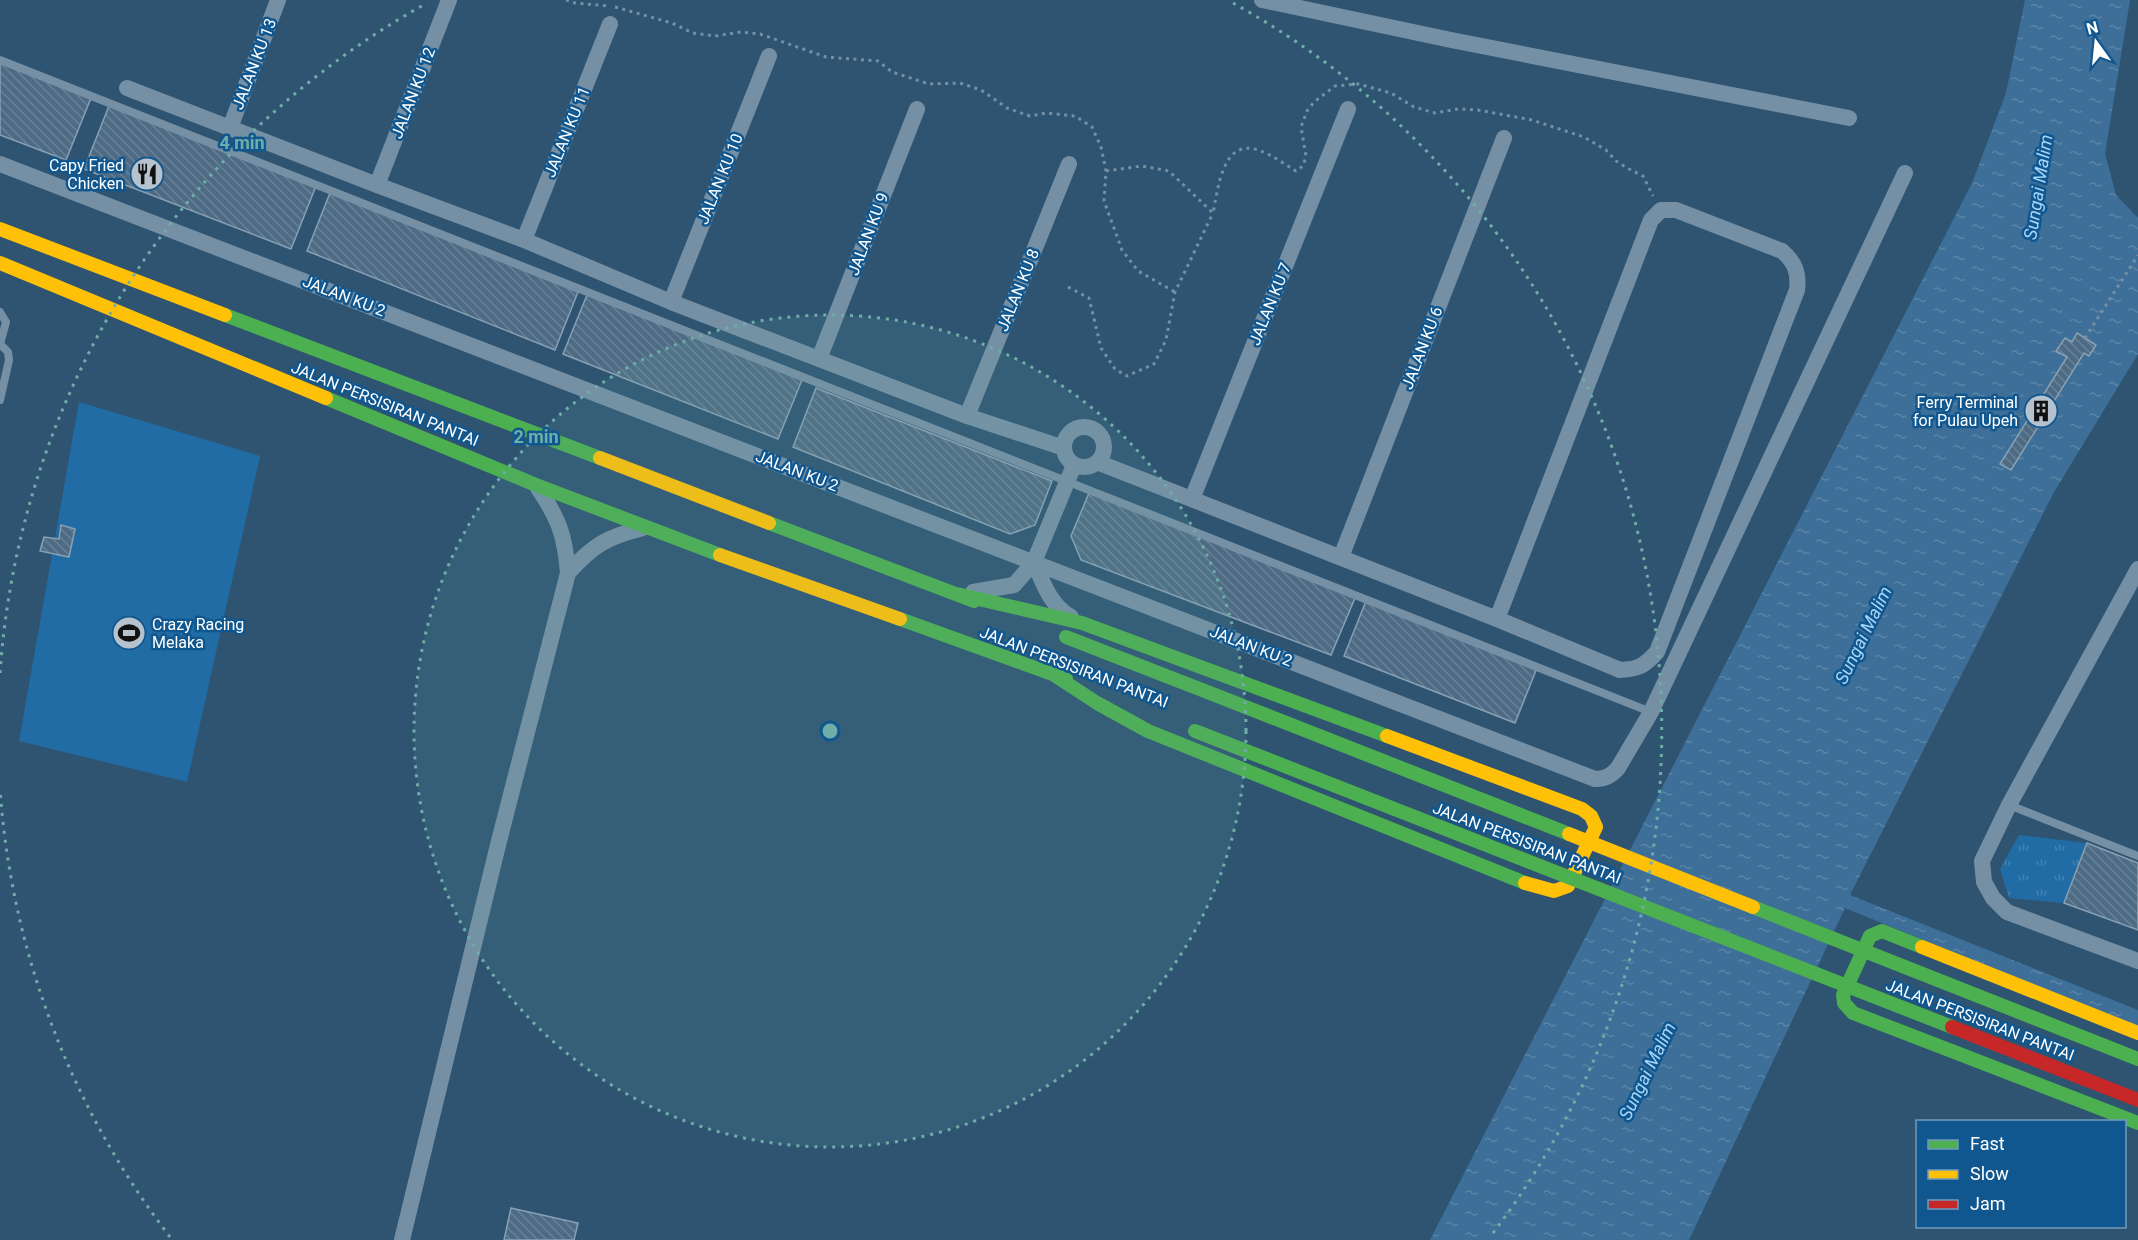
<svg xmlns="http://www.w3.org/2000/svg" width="2138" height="1240" viewBox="0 0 2138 1240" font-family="Roboto,sans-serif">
<defs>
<pattern id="grass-tufts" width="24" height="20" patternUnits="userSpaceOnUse" patternTransform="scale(1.5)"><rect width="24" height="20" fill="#216ca5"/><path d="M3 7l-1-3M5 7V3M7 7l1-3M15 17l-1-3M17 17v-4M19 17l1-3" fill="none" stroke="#4282b2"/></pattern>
<pattern id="water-ripples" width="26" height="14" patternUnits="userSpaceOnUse" patternTransform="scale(1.5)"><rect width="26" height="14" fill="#3d6f98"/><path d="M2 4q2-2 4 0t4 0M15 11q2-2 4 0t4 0" fill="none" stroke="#5a85a7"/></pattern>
<pattern id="building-back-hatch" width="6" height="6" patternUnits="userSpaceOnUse" patternTransform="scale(1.5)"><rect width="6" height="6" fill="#4d6b84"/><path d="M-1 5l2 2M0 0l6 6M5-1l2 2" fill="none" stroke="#688196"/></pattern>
</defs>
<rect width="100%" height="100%" fill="#2e5472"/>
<path fill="url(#grass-tufts)" d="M2019 835 2087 843 2064 903 2009 898 2000 869Z"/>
<path fill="#216ca5" d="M79 402 260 456 187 782 19 741Z"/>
<path fill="url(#water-ripples)" d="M2025 0H2130L2105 154 2116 195 2138 218V354L2054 492 1850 895 2138 1010V1027L1845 908 1689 1240H1430L1972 183 2006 93Z"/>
<path fill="url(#building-back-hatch)" stroke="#89a1b4" stroke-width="1.5" d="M0 63 91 98 66 160 0 135Z
M109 106 316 186 291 249 84 169Z
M330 193 578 292 555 350 307 251Z
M587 295 802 380 778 439 563 354Z
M2077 333 2096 345 2089 356 2084 353 2011 470 2000 464 2067 357 2056 351 2065 338 2072 342Z
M816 388 1052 481 1035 525 1010 534 793 447Z
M1089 493 1355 598 1331 655 1081 560 1071 536Z
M61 525 75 529 69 557 40 551 44 537 59 539Z
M1366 601 1537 668 1515 723 1344 656Z
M2087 843 2138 863V930L2064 903Z
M511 1208 578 1223 574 1240H504Z"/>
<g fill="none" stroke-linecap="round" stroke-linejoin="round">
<path stroke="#7590a5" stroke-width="3" stroke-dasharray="3 4.5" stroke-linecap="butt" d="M566 0 575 3 608 6
M615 7 672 23 693 33 715 36 741 32 760 34 826 57 878 61 892 72 929 84 960 83 981 90 1007 108 1030 116 1046 113 1075 116 1092 127 1101 147 1106 171 1104 201 1122 250 1138 271 1175 292
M1106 171 1142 166 1169 171 1213 213C1218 190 1222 138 1258 150 1271 154 1284 164 1296 171L1303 166 1306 156 1301 127 1307 111 1314 102 1335 86 1358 84 1391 93 1414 107 1435 113 1458 109 1478 110 1532 120 1584 137 1606 150 1616 161 1629 169 1643 176 1653 196
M1068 287 1089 298 1101 348 1115 369 1127 376 1154 364 1166 340 1175 292 1213 213
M2085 338 2138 255"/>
<path stroke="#7590a5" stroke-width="8" d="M0 60 1651 712
M0 312 6 322 0 344
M0 344 8 352 9 360 0 400
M2009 805 2138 856"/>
<path stroke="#7590a5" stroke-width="16" d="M1262 0 1451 40 1849 118
M127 88 377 185 524 240 671 302 967 416 1064 448
M230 128 278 0
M0 164 1595 779C1605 779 1611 776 1618 768L1651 712 1905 173
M377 185 449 0
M524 240 610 24
M671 302 769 56
M819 359 917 109
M967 416 1069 164
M1064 447a20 20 0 1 1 40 0a20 20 0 1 1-40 0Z
M1097 462 1497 619 1620 670C1639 669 1644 666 1657 652L1797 290C1799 273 1795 262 1782 251L1676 210H1661L1651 220 1497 619
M1192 499 1348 109
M1341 557 1504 138
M1034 562C1043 583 1050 605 1071 617
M2138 569 2009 805 1982 861 1984 882 1993 898 2007 912 2138 961
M568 573C593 545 607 537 643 528
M973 592 1014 585 1034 562 1074 465
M402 1240 498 845 568 573C565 536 559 519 538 488"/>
<path stroke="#4caf50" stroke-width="14" d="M225 315 600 458
M326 398 536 485 720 555
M769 523 974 601
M957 594 1082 623 1387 736
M900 619 1066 679
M1066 637 1215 695
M1051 673 1097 703 1148 731 1525 883
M1922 947 1882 931 1870 936 1843 995 1844 1003 1853 1013 2138 1123"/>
<path stroke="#ffc107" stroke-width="14" d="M0 229 225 315
M0 263 326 398
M600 458 769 523
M720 555 900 619
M1387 736 1582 809 1591 816 1596 827 1568 886 1554 891 1525 883
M1922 947 2138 1033"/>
<path stroke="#4caf50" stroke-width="14" d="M1215 695 1569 834
M1195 731 1952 1027
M1753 907 2138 1059"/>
<path stroke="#ffc107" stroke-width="14" d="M1569 834 1753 907"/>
<path stroke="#c62828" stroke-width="14" d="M1952 1027 2138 1100"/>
</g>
<circle cx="830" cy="731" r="416" fill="#6fada8" fill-opacity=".12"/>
<g fill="none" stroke="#6fada8" stroke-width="3" stroke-dasharray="3 6">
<circle cx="830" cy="731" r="416"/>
<path d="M170 1237A832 832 0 0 1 0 789M0 673A832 832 0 0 1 427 3M1233 3A832 832 0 0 1 1490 1237"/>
</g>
<defs>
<symbol id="restaurant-disc" viewBox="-11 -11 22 22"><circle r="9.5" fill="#b6c3ce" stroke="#11578f"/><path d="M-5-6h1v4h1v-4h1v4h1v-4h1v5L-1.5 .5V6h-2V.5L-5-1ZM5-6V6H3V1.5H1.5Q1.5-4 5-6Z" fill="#111"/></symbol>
<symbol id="building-disc" viewBox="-11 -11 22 22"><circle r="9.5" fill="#b6c3ce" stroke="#11578f"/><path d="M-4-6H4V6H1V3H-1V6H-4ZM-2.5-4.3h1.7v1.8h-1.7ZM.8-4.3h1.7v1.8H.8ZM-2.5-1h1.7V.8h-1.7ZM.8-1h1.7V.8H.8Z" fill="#111"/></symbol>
<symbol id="stadium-disc" viewBox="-11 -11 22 22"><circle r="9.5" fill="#b6c3ce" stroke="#11578f"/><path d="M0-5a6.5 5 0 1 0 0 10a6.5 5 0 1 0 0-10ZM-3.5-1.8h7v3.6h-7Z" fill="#111"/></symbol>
</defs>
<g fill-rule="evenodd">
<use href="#restaurant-disc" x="128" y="155" width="38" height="38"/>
<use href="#building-disc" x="2022" y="392" width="38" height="38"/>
<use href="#stadium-disc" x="110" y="614" width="38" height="38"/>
</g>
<g text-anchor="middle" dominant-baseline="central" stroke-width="5" stroke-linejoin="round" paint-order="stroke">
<g font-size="16" fill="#fff" stroke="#11578f">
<text transform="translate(254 64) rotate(-69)">JALAN KU 13</text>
<text transform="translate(413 93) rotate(-69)">JALAN KU 12</text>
<text transform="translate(567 132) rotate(-68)">JALAN KU 11</text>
<text transform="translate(720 179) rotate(-68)">JALAN KU 10</text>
<text transform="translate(868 234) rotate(-69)">JALAN KU 9</text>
<text transform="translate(1018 290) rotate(-68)">JALAN KU 8</text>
<text transform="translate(344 296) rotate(21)">JALAN KU 2</text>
<text transform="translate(1270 304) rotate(-68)">JALAN KU 7</text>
<text transform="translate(1422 348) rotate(-69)">JALAN KU 6</text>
<text transform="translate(385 404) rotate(22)">JALAN PERSISIRAN PANTAI</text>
<text transform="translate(797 471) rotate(21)">JALAN KU 2</text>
<text transform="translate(1251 646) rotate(21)">JALAN KU 2</text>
<text transform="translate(1074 667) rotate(21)">JALAN PERSISIRAN PANTAI</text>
<text transform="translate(1527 843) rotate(21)">JALAN PERSISIRAN PANTAI</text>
<text transform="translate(1980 1020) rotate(21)">JALAN PERSISIRAN PANTAI</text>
</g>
<g font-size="16" fill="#fff" stroke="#11578f" text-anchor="end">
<text x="124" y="165">Capy Fried<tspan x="124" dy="18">Chicken</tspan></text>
<text x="2018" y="402">Ferry Terminal<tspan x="2018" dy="18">for Pulau Upeh</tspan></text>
<text x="152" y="624" text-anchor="start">Crazy Racing<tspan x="152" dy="18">Melaka</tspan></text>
</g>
<g font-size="18" font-style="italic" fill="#a6d6fa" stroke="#11578f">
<text transform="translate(2038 187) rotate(-81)">Sungai Malim</text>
<text transform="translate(1863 635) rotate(-64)">Sungai Malim</text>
<text transform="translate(1647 1071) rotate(-64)">Sungai Malim</text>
</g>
</g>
<circle cx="830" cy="731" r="9" fill="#6fada8" stroke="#11578f" stroke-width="3"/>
<g font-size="18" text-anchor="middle" font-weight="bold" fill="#6fada8" stroke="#11578f" stroke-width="5" stroke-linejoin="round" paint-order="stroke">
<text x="242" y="149">4 min</text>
<text x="536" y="443">2 min</text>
</g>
<rect x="1916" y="1120" width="210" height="108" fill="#11578f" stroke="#709abc" stroke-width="1.5"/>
<rect x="1928" y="1140" width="30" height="9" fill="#4caf50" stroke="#709abc" stroke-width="1.5"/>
<text x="1970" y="1150" font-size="18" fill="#ffffff">Fast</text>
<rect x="1928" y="1170" width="30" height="9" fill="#ffc107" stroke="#709abc" stroke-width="1.5"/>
<text x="1970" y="1180" font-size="18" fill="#ffffff">Slow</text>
<rect x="1928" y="1200" width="30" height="9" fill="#c62828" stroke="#709abc" stroke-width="1.5"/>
<text x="1970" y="1210" font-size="18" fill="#ffffff">Jam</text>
<g transform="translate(2096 42) rotate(345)" stroke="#11578f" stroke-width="4.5" paint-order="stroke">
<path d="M0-4.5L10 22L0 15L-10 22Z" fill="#ffffff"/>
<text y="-9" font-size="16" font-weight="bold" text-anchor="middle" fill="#ffffff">N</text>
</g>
</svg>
